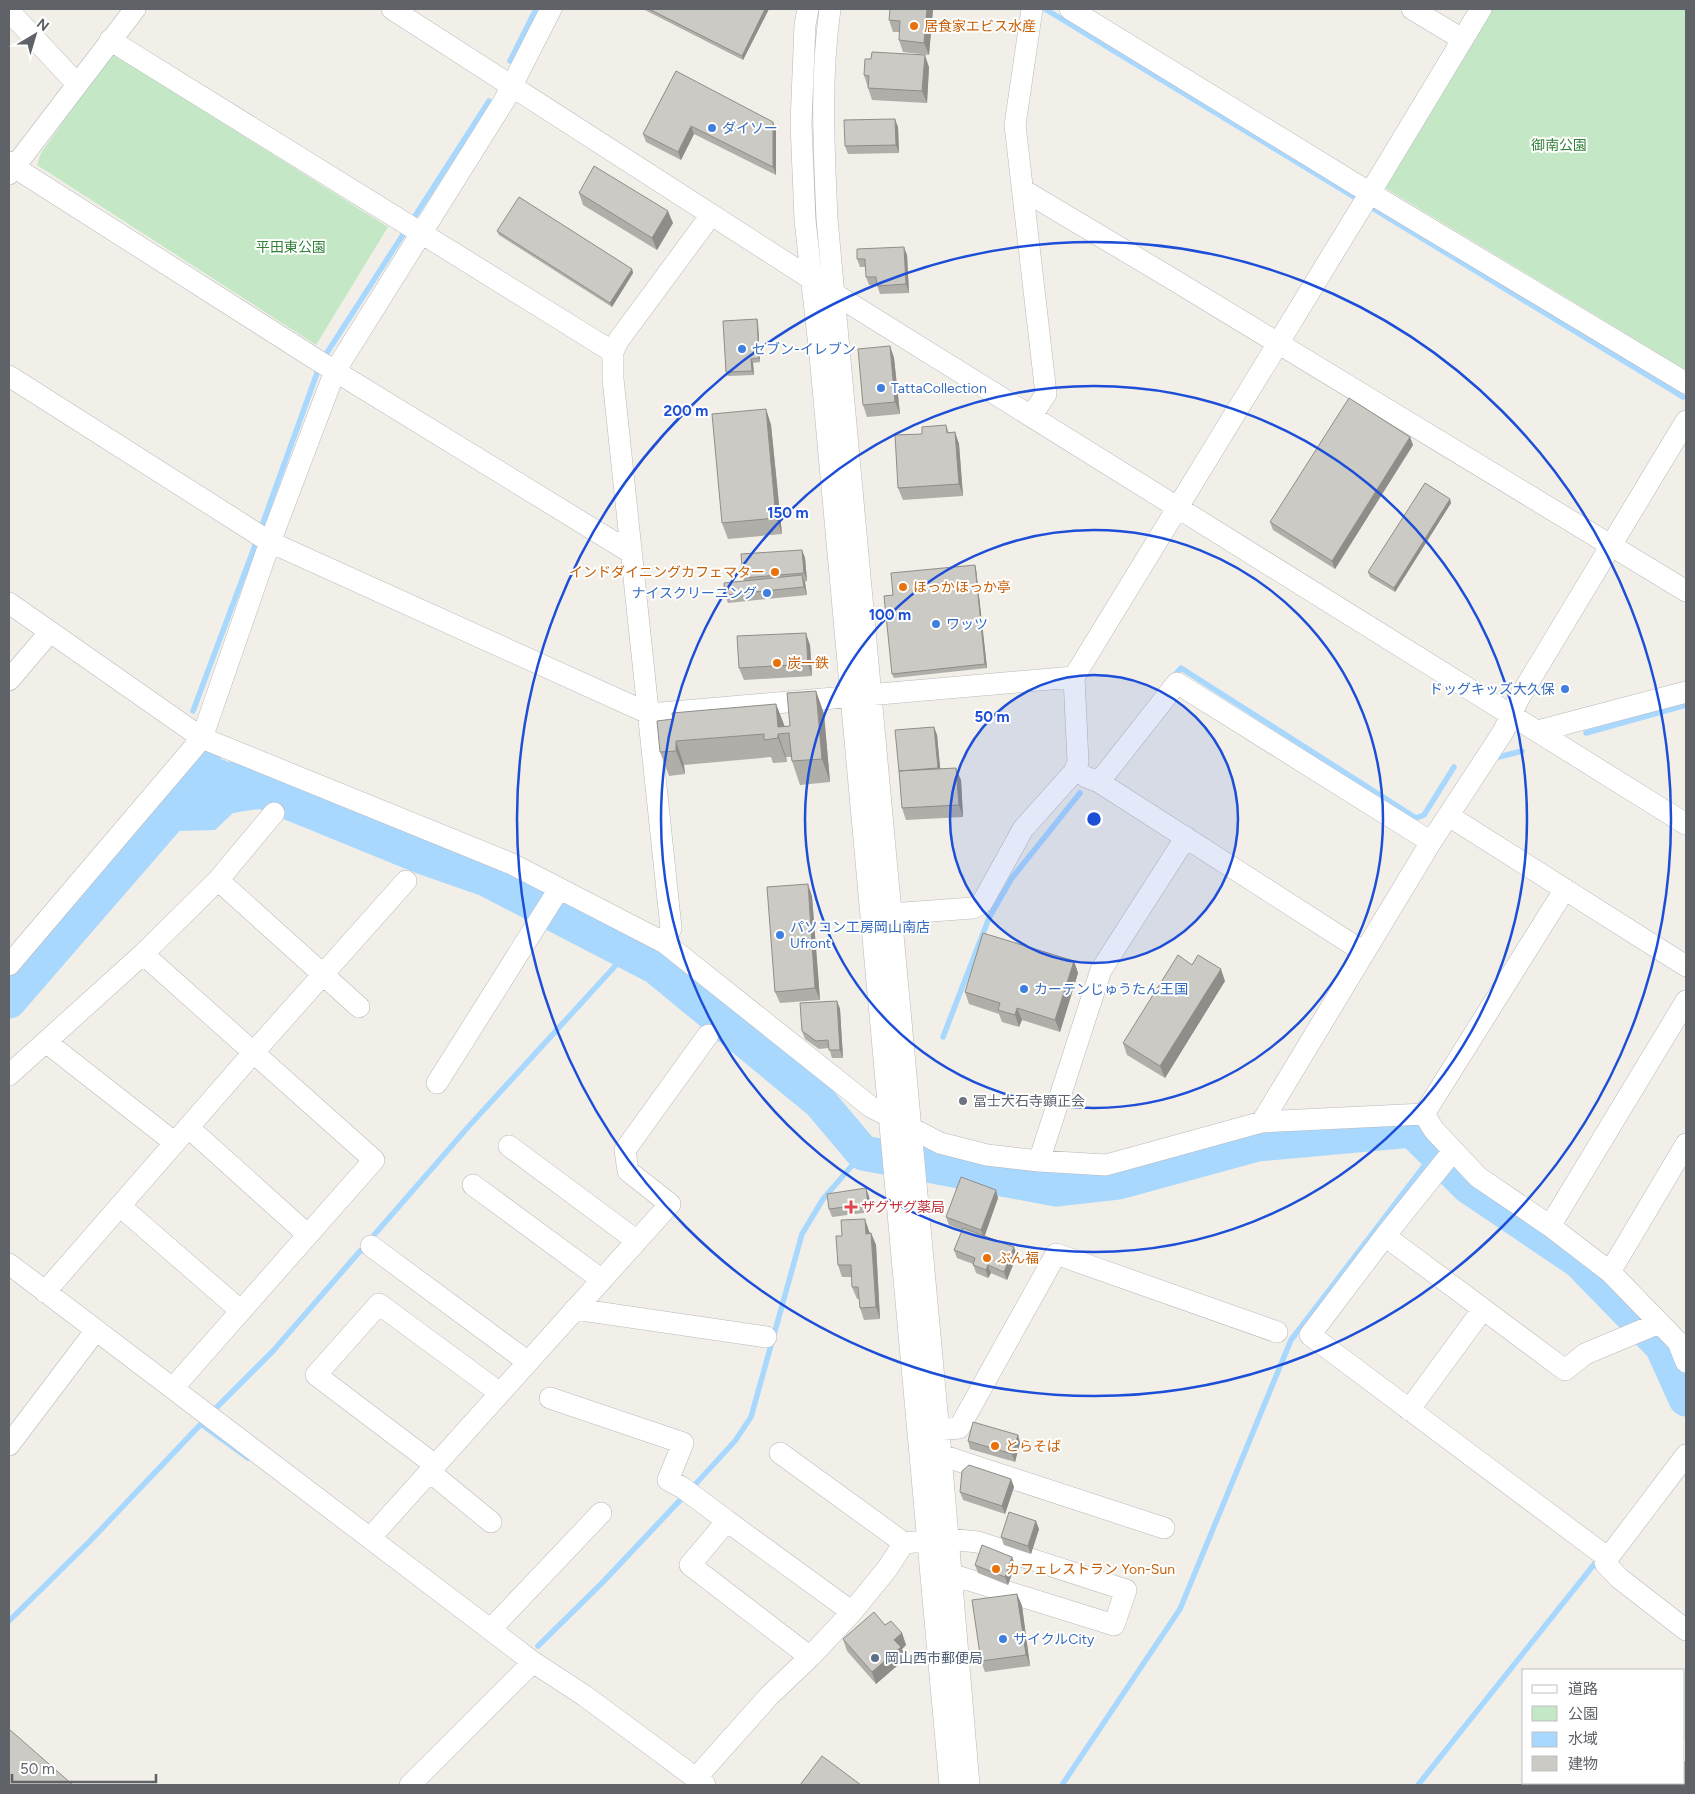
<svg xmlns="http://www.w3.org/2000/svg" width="1695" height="1794" viewBox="0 0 1695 1794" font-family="Figtree,'Noto Sans JP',sans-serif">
<rect width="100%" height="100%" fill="#f1efe7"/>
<path fill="#c4e8c5" d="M1492 9H1686V370L1385 188Z
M112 53 388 227 316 345 37 165 41 153Z"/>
<path fill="#a9d8ff" d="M208 753 281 785 271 807 233 813 215 830 175 831 149 812 194 759Z"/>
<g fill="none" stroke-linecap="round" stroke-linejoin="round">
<path stroke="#a9d8ff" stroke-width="5.5" d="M1045 9 1683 397
M510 61 536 9
M260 531 321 362 489 101
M1173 677 1181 668 1416 818 1424 815 1454 767
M193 711 257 540
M1586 733 1686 705
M1499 757 1522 751
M943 1037 989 918 1012 878 1080 793
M216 1408 273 1351 469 1126 627 953
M691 1489 735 1441 751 1417 802 1234 823 1199 863 1153
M9 1621 89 1542 201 1424 248 1458
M538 1646 602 1583 685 1495
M1062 1785 1180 1609 1291 1340 1434 1153
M1418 1785 1596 1562"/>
<path stroke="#a9d8ff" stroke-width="35" d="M232 779 423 857 486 879 656 967 820 1102 863 1153 1056 1189 1118 1182 1257 1144 1412 1130 1468 1186 1579 1261 1662 1346 1686 1399
M9 1001 184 799 206 771 202 755"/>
<defs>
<path id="minor" d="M392 9 833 293 1686 824
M808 9 805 25 801 123 805 220 820 355 950 1785
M830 9C820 79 824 149 827 219L941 1455 969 1785
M1070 9 1370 193 1686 383
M1412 9 1462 39
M9 11 77 84
M110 40 613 352
M9 162 14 167 317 360 630 552
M9 174 135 9
M1023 190 1174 280 1686 591
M9 376 270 542 650 714 1074 677 1370 193 1481 9
M1032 415 1046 394 1015 125 1032 9
M9 603 202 738 512 864 665 943 871 1107 940 1143 987 1155 1039 1161 1106 1165 1262 1122 1424 1114
M9 680 50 632
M1538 731 1686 692
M1086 777 1099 782 1364 952
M1099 782 1177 683 1431 842
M1449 816 1686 966
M218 880 359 1007
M890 914 973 908 982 903 1023 829 1074 772 1078 762 1074 677
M665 943 671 928C653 745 631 562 613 379V352L618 341 711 215
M143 954 374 1160 173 1388
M9 965 202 738 270 542 335 371 504 101 551 9
M46 1042 175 1143
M9 1075 143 954 218 880 274 813
M437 1083 559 889
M1424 1114 1434 1130 1478 1177 1550 1226 1610 1272 1678 1342 1686 1362
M1424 1114 1565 889
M1262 1122 1431 842 1503 732 1519 698 1686 421
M188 1127 308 1235
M509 1146 637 1241
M1453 1151 1385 1236 1310 1335 1608 1558 1686 1455
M1039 1161 1101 970 1186 837
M473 1185 602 1280
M120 1206 241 1311
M1550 1226 1686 1001
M1385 1236 1565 1370 1585 1354 1659 1323
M371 1246 528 1362
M9 1264 533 1662 585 1696 705 1785
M1610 1272 1686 1144
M45 1292 253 1053 406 881
M575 1309 766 1337
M550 1398 683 1443 668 1480 683 1488 727 1521
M1409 1410 1483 1309
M925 1431 959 1428 1056 1254 1277 1332
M9 1445 96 1330
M780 1453 904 1543
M941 1455 1164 1528
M435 1465 316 1375 379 1304 500 1393
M430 1472 491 1522
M370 1538 670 1204 628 1171 625 1150 708 1035
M1608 1558 1605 1563 1619 1578 1686 1630
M491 1629 601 1513
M810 1657 690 1565 727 1521 852 1612
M1684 1752 1686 1749
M696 1778 769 1696 810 1657 852 1612 887 1569 904 1543 948 1539 978 1542 1126 1590 1114 1625 950 1574
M410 1785 533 1662
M1659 1785 1661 1783"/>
</defs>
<use href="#minor" stroke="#b8b9be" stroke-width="22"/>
<use href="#minor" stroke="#fff" stroke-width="21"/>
</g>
<path fill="#afaea9" d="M643 9H769L743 60Z
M933 9 929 55 903 52 899 40V32H893L889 20Z
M929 67 927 103 872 100 864 75Z
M676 71 776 130V175L694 134 681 160 646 142 643 134Z
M898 127 899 153 848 154 845 146Z
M579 193 673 223 657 250 583 205Z
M497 231 632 269 633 273 612 307 499 235Z
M907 255 909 293 880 294 877 285H869L866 277V267H860L857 259Z
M757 319 758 323 760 362 753 363 754 375 728 376 726 372Z
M890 346 894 358 900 414 867 417 863 405Z
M766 409 771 425 782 534 728 539 722 523Z
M946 425 949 433 955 432 959 444 963 496 903 500 898 488 922 434Z
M1410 437 1413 445 1335 569 1273 530 1270 522Z
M1451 503 1395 592 1370 577 1368 572Z
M802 550 805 558 807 581 805 582 807 595 728 603 725 595 744 581 743 578Z
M975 565 976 569 987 668 894 678 892 674 893 595Z
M810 645 812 676 744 680 739 668Z
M816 691 824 714 830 782 800 785 792 761 791 757H786L787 762 773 763 771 757 684 765 685 774 669 776 660 752 673 719 776 704 784 726H790Z
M934 727 937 735 940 769 961 780 963 817 906 820 902 808 899 771Z
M812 896 820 1000 780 1003 775 992Z
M1074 961 1078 973 1060 1032 1022 1020 1019 1027 1002 1022 999 1014 969 1004 965 992Z
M1192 965 1225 981 1165 1078 1127 1055 1123 1043Z
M837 1001 840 1009 843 1058H832L829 1048 819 1049 805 1039 802 1031Z
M869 1196 871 1212 832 1217 829 1209Z
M998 1198 984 1236 1017 1255 1007 1280 991 1273 988 1278 976 1273 973 1264 957 1258 954 1250 962 1230 949 1225 946 1217Z
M869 1231 870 1233H871L876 1245 880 1319 864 1320 860 1308 859 1299H857L852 1287V1277H842L838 1265 842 1236Z
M1018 1435 1020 1443 1015 1462 970 1449 968 1441Z
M1011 1479 1014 1487 1005 1514 963 1500 960 1492Z
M1039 1529 1031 1554 1004 1545 1001 1537Z
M1012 1557 1015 1565 1008 1585 978 1573 975 1565Z
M1017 1594 1022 1606 1030 1666 985 1672 981 1661Z
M885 1625 902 1633 906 1645 902 1649 905 1659 876 1684 847 1651 843 1639Z
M1686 1760V1785H1685L1684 1783V1764Z"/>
<path fill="#8f8d89" d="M765 9H769L743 60 742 56Z
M927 9H933L929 55 924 43Z
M925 55 929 67 927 103 922 91Z
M895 119 898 127 899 153 896 145Z
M773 122 776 130V175L773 167Z
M691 126 694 134 681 160 678 152Z
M668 211 673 223 657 250 652 238Z
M904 247 907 255 909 293 906 284Z
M632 269 633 273 612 307 610 303Z
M757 319 758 323 760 362 759 358Z
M890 346 894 358 900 414 895 402Z
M751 359 753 363 754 375 752 371Z
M766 409 771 425 782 534 776 518Z
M955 432 959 444 963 496 959 484Z
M1410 437 1413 445 1335 569 1332 561Z
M1450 499 1451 503 1395 592 1394 588Z
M802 550 805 558 807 581 804 573Z
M975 565 976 569 987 668 985 664Z
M802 575 805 583 807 595 804 587Z
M806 633 810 645 812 676 808 664Z
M816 691 824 714 830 782 822 759Z
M776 704 785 727H778Z
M934 727 937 735 941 776 938 768Z
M778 734 786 757 787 762 778 738Z
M676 741 684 765 685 774 676 751Z
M956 768 961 780 963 817 959 805Z
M808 884 812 896 820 1000 815 988Z
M1074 961 1078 973 1060 1032 1055 1020Z
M1221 969 1225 981 1165 1078 1160 1066Z
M837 1001 840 1009 843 1058 840 1050Z
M1017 1008 1022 1020 1019 1027 1015 1015Z
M866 1188 869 1196 871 1212 868 1204Z
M996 1190 998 1198 984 1238 981 1230Z
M865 1219 869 1231 870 1246 866 1234Z
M871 1233 876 1245 880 1319 876 1307Z
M1014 1247 1017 1255 1007 1280 1004 1272Z
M988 1265 991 1273 988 1278 986 1270Z
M1018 1435 1020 1443 1015 1462 1012 1454Z
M1011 1479 1014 1487 1005 1514 1002 1506Z
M1036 1521 1039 1529 1031 1554 1028 1546Z
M1012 1557 1015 1565 1008 1585 1005 1577Z
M1017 1594 1022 1606 1030 1666 1026 1655Z
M902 1633 906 1645 902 1649 905 1659 876 1684 872 1672 894 1640Z
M1598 1783H1605L1606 1785H1596Z"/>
<path fill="#cccac4" stroke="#8f8d89" d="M649 9H765L742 56Z
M890 9H927L924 43 899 40 900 21 889 20Z
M872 52 925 55 922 91 868 88 869 76 864 75 865 59H871Z
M676 71 773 122V167L691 126 678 152 643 134Z
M895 119 896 145 845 146 844 120Z
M594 166 668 211 652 238 579 193Z
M519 197 632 269 610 303 497 231Z
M904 247 906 284 877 286 876 277H866L865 259H857V249Z
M757 319 759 358 751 359 752 371 726 372 723 321Z
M890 346 895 402 863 405 858 349Z
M1349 398 1410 437 1332 561 1270 522Z
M766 409 776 518 722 523 712 414Z
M946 425 947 433 955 432 959 484 898 488 895 435 922 434V427Z
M1425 483 1450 499 1394 588 1368 572Z
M802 550 804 573 743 578 741 554Z
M975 565 985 664 892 674 884 596 893 595 891 573Z
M802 575 804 587 725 595 724 583Z
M806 633 808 664 739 668 737 636Z
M816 691 822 759 792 761 789 733 778 734V738L764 740V734L676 741V751L660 752 657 721 673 719 672 713 776 704 778 727 790 726 787 693Z
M934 727 938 768 899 771 895 730Z
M956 768 959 805 902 808 899 771Z
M808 884 815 988 775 992 767 887Z
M983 933 1074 961 1055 1020 1017 1008 1015 1015 998 1010 1000 1003 965 992Z
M1178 955 1192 965 1198 955 1221 969 1160 1066 1123 1043Z
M837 1001 840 1050H829L828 1040 816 1041 802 1031 800 1003Z
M961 1177 996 1190 981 1230 946 1217Z
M866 1188 868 1204 829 1209 827 1194Z
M865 1219 866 1234 871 1233 876 1307 860 1308 858 1287H852L851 1265H838L836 1236H842L841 1220Z
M963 1228 1014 1247 1004 1272 988 1265 986 1270 973 1265 975 1258 954 1250Z
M973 1422 1018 1435 1012 1454 968 1441Z
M969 1465 1011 1479 1002 1506 960 1492 962 1471Z
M1009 1512 1036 1521 1028 1546 1001 1537Z
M982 1545 1012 1557 1005 1577 975 1565Z
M1017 1594 1026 1655 981 1661 972 1600Z
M874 1612 885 1625 891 1621 902 1633 894 1640 901 1647 872 1672 843 1639Z
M9 1729 73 1785H9Z
M822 1756 861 1785H800Z
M1686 1760V1775L1684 1773V1764Z
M1562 1783H1598L1596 1785H1560Z"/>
<circle cx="1094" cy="819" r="144" fill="#1d4ed8" fill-opacity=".12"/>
<g fill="none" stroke="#1d4ed8" stroke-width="2.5">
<circle cx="1094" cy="819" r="144"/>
<circle cx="1094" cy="819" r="289"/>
<circle cx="1094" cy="819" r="433"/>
<circle cx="1094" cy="819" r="577"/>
</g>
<g fill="#e8710a" stroke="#fff" stroke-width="2">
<circle cx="914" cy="26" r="5"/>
<circle cx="775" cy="572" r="5"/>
<circle cx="903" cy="587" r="5"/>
<circle cx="777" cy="663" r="5"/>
<circle cx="987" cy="1258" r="5"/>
<circle cx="995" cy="1446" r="5"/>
<circle cx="996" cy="1569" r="5"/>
</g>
<g fill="#3f7fe0" stroke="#fff" stroke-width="2">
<circle cx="712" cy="128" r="5"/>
<circle cx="742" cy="349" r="5"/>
<circle cx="881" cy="388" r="5"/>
<circle cx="767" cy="593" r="5"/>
<circle cx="936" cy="624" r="5"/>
<circle cx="1565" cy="689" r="5"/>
<circle cx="780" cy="935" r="5"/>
<circle cx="1024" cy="989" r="5"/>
<circle cx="1003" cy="1639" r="5"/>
</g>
<circle fill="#6b7280" stroke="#fff" stroke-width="2" cx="963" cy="1101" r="5"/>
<path fill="#e0444e" stroke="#fff" stroke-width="2" d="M848.5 1199.5h5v5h5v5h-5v5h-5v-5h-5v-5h5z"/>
<circle fill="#5c6f8a" stroke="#fff" stroke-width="2" cx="875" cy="1658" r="5"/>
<g text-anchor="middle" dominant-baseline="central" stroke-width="4" stroke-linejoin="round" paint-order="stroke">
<g font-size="14" fill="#c56008" stroke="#fff" text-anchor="start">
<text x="924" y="26">居食家エビス水産</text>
<text x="765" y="572" text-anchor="end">インドダイニングカフェマター</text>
<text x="913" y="587">ほっかほっか亭</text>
<text x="787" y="663">炭一鉄</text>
<text x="997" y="1258">ぶん福</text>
<text x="1005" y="1446">とらそば</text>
<text x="1006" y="1569">カフェレストラン Yon-Sun</text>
</g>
<g font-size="14" fill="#366cbe" stroke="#fff" text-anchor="start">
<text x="722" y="128">ダイソー</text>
<text x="752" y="349">セブン-イレブン</text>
<text x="891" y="388">TattaCollection</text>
<text x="757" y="593" text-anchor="end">ナイスクリーニング</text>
<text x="946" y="624">ワッツ</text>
<text x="1555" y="689" text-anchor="end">ドッグキッズ大久保</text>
<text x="790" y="927">パソコン工房岡山南店<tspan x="790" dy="16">Ufront</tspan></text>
<text x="1034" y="989">カーテンじゅうたん王国</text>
<text x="1013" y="1639">サイクルCity</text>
</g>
<g font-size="14" fill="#34813a" stroke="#fff">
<text x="1559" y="145">御南公園</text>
<text x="291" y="247">平田東公園</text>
</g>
<g font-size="14" fill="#5b616d" stroke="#fff" text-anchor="start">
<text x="973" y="1101">冨士大石寺顕正会</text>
</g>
<g font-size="14" fill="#be3a42" stroke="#fff" text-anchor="start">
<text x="861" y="1207">ザグザグ薬局</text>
</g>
<g font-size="14" fill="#4e5e75" stroke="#fff" text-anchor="start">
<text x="885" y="1658">岡山西市郵便局</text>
</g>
</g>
<circle cx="1094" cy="819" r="8" fill="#1d4ed8" stroke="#fff" stroke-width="2.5"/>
<g font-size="15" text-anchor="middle" font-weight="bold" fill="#1d4ed8" stroke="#fff" stroke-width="4" stroke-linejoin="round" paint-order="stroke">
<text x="686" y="416">200 m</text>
<text x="788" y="518">150 m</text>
<text x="890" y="620">100 m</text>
<text x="992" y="722">50 m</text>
</g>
<rect width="1695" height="1794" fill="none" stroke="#5f6267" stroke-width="20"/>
<rect x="1522" y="1669" width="162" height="115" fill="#ffffff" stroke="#bfc0c2"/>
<rect x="1532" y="1685" width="25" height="8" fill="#ffffff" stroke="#bfc0c2"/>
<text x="1568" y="1694" font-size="15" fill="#5f6267">道路</text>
<rect x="1532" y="1706" width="25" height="15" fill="#c4e8c5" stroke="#bfc0c2"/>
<text x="1568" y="1719" font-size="15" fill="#5f6267">公園</text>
<rect x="1532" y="1732" width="25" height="15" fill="#a9d8ff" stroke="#bfc0c2"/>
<text x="1568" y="1744" font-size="15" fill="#5f6267">水域</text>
<rect x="1532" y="1756" width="25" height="15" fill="#cccac4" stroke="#bfc0c2"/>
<text x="1568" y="1769" font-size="15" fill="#5f6267">建物</text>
<g transform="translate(35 35) rotate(38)" stroke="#ffffff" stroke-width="4" paint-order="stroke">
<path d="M0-4L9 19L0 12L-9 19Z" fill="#5f6267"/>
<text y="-8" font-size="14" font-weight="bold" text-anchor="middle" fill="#5f6267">N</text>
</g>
<path d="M12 1774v8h144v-8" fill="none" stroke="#5f6267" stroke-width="2.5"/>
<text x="20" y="1774" font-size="15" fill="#5f6267" stroke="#ffffff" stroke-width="4" paint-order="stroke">50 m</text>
</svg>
